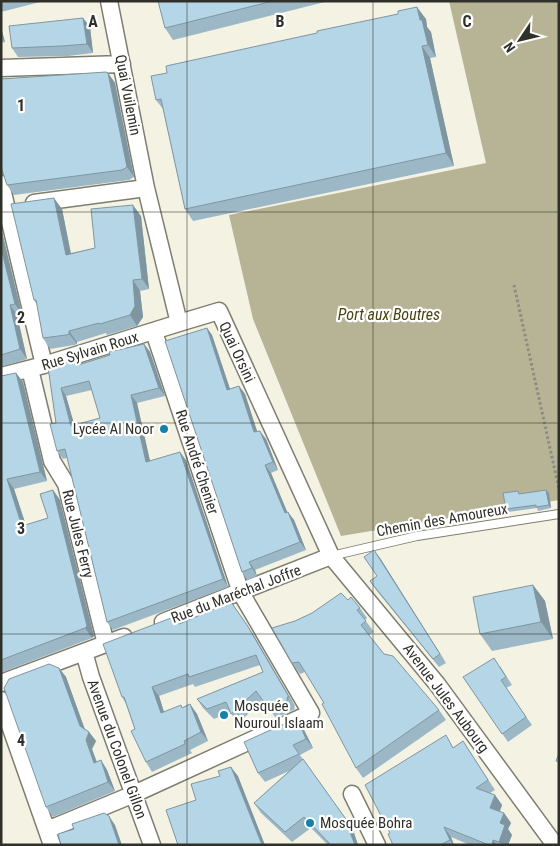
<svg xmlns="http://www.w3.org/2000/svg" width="560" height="846" viewBox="0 0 560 846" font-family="'Roboto Condensed',sans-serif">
<rect width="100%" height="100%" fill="#f4f3e3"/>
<path fill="#b7b496" d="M449 1H559V500L341 536 253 319 229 215 486 163Z"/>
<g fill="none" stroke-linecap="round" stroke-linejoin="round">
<defs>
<path id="lane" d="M331 556 417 536 559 514"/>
<path id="street" d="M109 1 146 188 179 323 219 311 331 556 437 684 555 845
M1 68 122 64
M1 184 44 365
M34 203 146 188
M30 369 52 461 66 484 106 644
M1 376 44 365 179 323
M163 622 331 556
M84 652 91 677 152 845
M1 683 124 637
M1 700 52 845
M352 794 377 845
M47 830 134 794 311 713 241 593 154 332"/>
</defs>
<use href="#lane" stroke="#7e7d6f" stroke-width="10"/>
<use href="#street" stroke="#7e7d6f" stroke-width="19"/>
<path stroke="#8b8b80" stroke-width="3" stroke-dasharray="2.5 2.5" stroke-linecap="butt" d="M514 285 559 489"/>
<use href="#lane" stroke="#fff" stroke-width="8"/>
<use href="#street" stroke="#fff" stroke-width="16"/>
</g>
<path fill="#9cb8c6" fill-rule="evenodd" d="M1 1H44L1 12Z
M158 1H329L173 40 165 28Z
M83 18 90 27 93 53 68 56 18 57 12 48Z
M426 19 427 27 431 32 436 57 430 58 454 166 193 221 185 209 163 109 156 100 167 73Z
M1 28 5 42 1 43Z
M108 73 115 83 134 177 129 180 14 195 7 185 4 175H1V79Z
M62 209 71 253 95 248 141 216 149 289 140 291 143 317 137 326 107 335 106 333 77 342V344L74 345 50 349 43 338 37 305 34 300Z
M1 228 22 314 17 315 27 359 1 367Z
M207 328 212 335 230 389 239 386 245 394 257 432 266 439 278 470 271 473 287 512 294 520 306 550 255 570 257 576 247 580 242 572Z
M144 344 150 352 165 396 137 403 150 461 186 460 228 587 113 630 107 622 67 458 63 459 57 451 56 423 48 367 77 360 80 364 110 355ZM92 390 100 418 74 425 66 396Z
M16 373 23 382 47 481 14 489 26 525 48 518 53 490 60 500 94 636 92 638 3 672 1 671V376Z
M549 493 551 508 538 511 537 508 508 512 506 509 520 494Z
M380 558 446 663 439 667 376 590 370 581 377 576Z
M533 585 545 601 553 639 492 651 480 634Z
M348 600 360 608 367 618 365 620 374 632 369 635 384 654 439 710 446 720 363 778 356 768 324 703 305 672 300 674 292 663 295 621Z
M184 613 188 620 253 634 295 706 294 707 295 709 276 718 262 700 238 724 230 712 214 719 203 708 197 699 263 672 260 665 195 687 193 684 159 696 164 712 182 708 190 704 197 714 208 741 190 750 192 753 152 772 146 762 126 704 122 697Z
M500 666 512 685 506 688 532 725 508 742 463 677Z
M59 668 66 677 84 728 89 732 96 741 92 749 97 762 101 760 107 770 115 791 53 817 46 807Z
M303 728 313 748 300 755 355 832 354 833 358 845H328L311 828 292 842 261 813 254 803 289 771 265 782 258 773Z
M463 741 495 790 490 793 495 795 502 805 500 811 504 813 511 823 508 829 512 835 508 845H470L451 837 454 845H393L390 833 454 747Z"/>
<path fill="#7f96a1" d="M417 7 426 19 427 27 431 32 436 57 428 45 420 20Z
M83 18 90 27 93 53 87 44Z
M1 28 5 42 1 37Z
M422 46 430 58 454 166 446 153Z
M108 73 115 83 134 177 127 167Z
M54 198 62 209 73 265 66 255Z
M133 205 141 216 149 289 142 279Z
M1 228 22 314 15 304 1 248Z
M133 280 140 291 143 317 137 326 130 315Z
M10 305 17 315 27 359 20 349Z
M207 328 212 335 233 398 227 390Z
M69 331 77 342V344L69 334Z
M144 344 150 352 165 396 159 388Z
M16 373 23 382 47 481 40 472Z
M239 386 245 394 260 440 254 432Z
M61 388 66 396 77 434 71 426Z
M131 395 137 403 152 470 146 462Z
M260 431 266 439 278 470 273 462Z
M180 452 186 460 228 587 223 579Z
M265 465 271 473 291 521 285 513Z
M7 479 14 489 29 535 22 526Z
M53 490 60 500 94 636 92 638 85 628Z
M546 490 549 493 551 508 549 505Z
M288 512 294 520 306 550 300 542Z
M374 550 380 558 446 663 440 654Z
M249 562 255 570 257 576 252 568Z
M533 585 545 601 553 639 541 622Z
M231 602 253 634 295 706 289 697Z
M184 613 190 623 179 624Z
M59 668 66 677 87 735 80 726Z
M152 687 159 696 167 722 161 713Z
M190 704 197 714 208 741 201 732Z
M297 718 303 728 313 748 306 739Z
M89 732 96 741 92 749 100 772 94 763 86 740Z
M101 760 107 770 115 791 108 782Z
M231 767 238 776 265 845H262Z
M495 795 502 805 497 818 490 808Z
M504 813 511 823 508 829 512 835 508 845H501L499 842 500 823Z
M109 816 115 825 122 845H119Z
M346 822 354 833 358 845H355Z
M444 827 451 837 454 845H453L450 840Z
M493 840 497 845H492Z"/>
<path fill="#b5d6e6" stroke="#7f96a1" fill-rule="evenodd" d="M158 1H273L165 28Z
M417 7 420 20H422L428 45 422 46 446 153 185 209 161 99 156 100 151 76 167 73 166 66 317 33V31L398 14V11Z
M83 18 87 44 62 46 12 48 9 26Z
M106 72 108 73 127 167 122 170 7 185 1 167V79Z
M54 198 66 255 95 248 91 209 133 205 142 279 133 280 135 306 130 315 100 324 99 323 69 331V334L66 335 43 338 36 300H34L11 204Z
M1 248 15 304 10 305 20 349 1 355Z
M207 328 227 390 239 386 254 432 260 431 273 462 265 465 285 513 288 512 300 542 249 562 252 568 242 572 165 341Z
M144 344 159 388 131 395 146 462 180 452 223 579 107 622 65 449 57 451 50 424 56 423 48 367 77 360 78 365 110 355 109 352ZM89 381 100 418 71 426 61 388Z
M16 373 40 472 7 479 22 526 48 518 40 494 53 490 87 626 85 628 1 660V376Z
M546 490 549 505 536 507V505L506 509 503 493 518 491 519 494Z
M374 550 440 654 433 659 370 581 377 576 364 557Z
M533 585 541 622 480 634 473 597Z
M341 593 348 600 351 597 360 608 357 610 366 621 361 625 384 654 393 656 439 710 356 768 322 704 324 703 299 662 292 663 272 628 295 621 312 613Z
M231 602 247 625 289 697H287L288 700 269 709 256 691 231 714 226 702 207 709 197 699 263 672 256 655 189 677 188 674 152 687 161 713 181 705 182 708 190 704 201 732 184 741 185 744 146 762 131 731 135 729 124 697H122L103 644 184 613 179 624Z
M494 658 506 677 501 680 526 717 502 734 463 677Z
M49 664 59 668 80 726 89 732 86 740 94 763 101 760 108 782 46 807 4 688 9 679Z
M297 718 306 739 293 745 299 754 258 773 244 742Z
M446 735 453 748 463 741 488 780 476 788 495 795 490 808 504 813 500 823 505 825 499 842 493 840 492 845H489L444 827 450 840 440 845H393L388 834 390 833 365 785Z
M559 753V762L556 761Z
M303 759 348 822H346L355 845H331L304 817 285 832 254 803Z
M231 767 262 845H178L166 810 196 800 191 784 220 776 218 771Z
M104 813 109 816 119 845H61L58 834 74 829 72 824Z"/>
<path fill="none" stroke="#30302a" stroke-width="1" stroke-opacity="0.55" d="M187 1V845M373 1V845M1 212H559M1 423H559M1 634H559"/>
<g fill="#1383aa" stroke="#fff" stroke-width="2">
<circle cx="164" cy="429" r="5"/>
<circle cx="224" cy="715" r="5"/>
<circle cx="310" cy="823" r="5"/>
</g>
<g text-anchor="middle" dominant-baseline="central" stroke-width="4.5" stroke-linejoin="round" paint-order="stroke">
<g font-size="15" fill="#30302a" stroke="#fff">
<text transform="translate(128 95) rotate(79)">Quai Vuilemin</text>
<text transform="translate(90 351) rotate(-17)">Rue Sylvain Roux</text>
<text transform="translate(237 352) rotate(65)">Quai Orsini</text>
<text transform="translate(197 462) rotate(72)">Rue André Chenier</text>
<text transform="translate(442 520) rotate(-10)">Chemin des Amoureux</text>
<text transform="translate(78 534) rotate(76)">Rue Jules Ferry</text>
<text transform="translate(236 594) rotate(-21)">Rue du Maréchal Joffre</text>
<text transform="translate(446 698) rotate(53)">Avenue Jules Aubourg</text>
<text transform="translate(117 749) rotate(70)">Avenue du Colonel Gillon</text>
</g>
<g font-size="15" fill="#30302a" stroke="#fff" text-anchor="start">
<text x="154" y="429" text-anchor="end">Lycée Al Noor</text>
<text x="234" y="706">Mosquée<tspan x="234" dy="17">Nouroul Islaam</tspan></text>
<text x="320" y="823">Mosquée Bohra</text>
</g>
<g font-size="16" font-style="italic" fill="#4a440e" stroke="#fff">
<text x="389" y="314">Port aux Boutres</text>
</g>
</g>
<g font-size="16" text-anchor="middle" font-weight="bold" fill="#30302a" stroke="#fff" stroke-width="4.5" stroke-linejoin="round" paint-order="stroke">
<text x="93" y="27">A</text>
<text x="280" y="27">B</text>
<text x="467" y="27">C</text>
<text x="21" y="111">1</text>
<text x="21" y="323">2</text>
<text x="21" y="534">3</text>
<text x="21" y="746">4</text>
</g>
<rect width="560" height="846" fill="none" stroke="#30302a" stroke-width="5"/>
<g transform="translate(520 40) rotate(235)" stroke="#ffffff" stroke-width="4" paint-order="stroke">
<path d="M0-4L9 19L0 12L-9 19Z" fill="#30302a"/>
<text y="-8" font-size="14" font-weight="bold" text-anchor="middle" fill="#30302a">N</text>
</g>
</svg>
